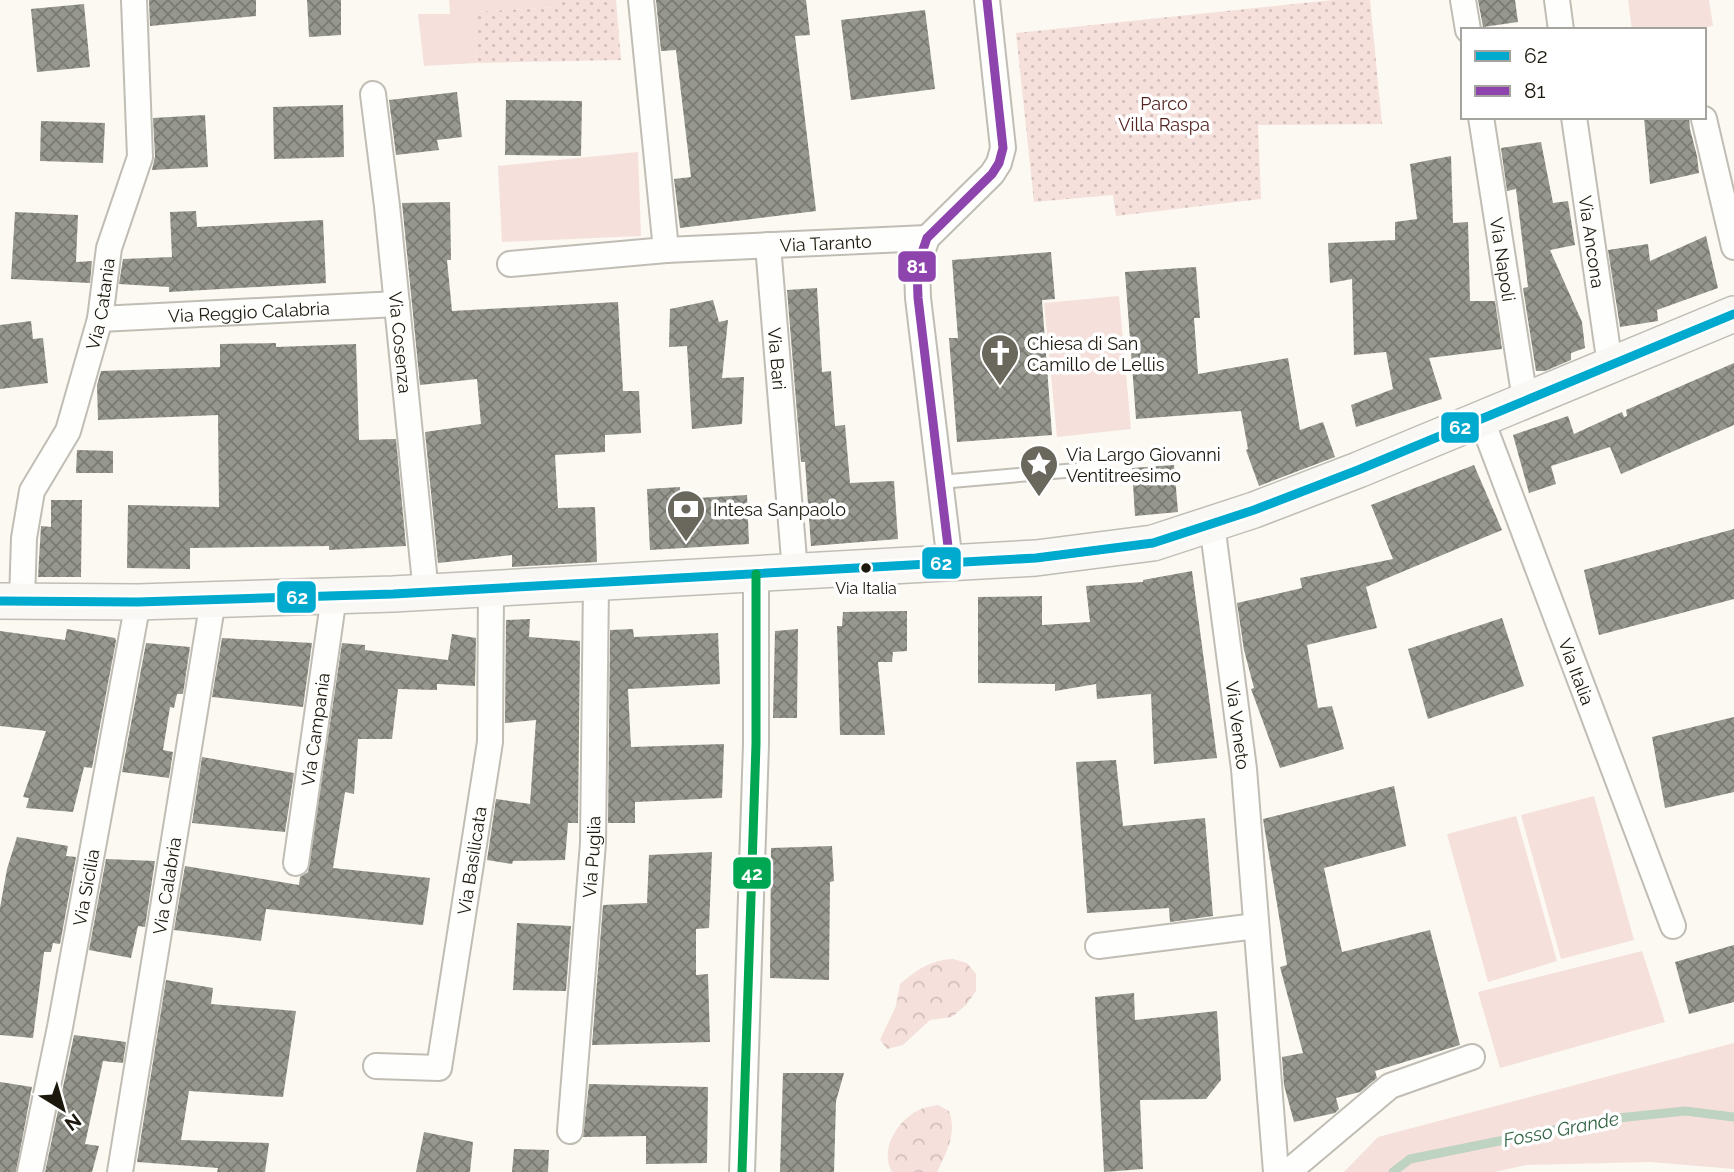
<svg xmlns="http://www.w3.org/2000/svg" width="1734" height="1172" viewBox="0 0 1734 1172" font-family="Raleway,sans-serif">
<defs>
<pattern id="forest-crowns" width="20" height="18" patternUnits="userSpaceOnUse" patternTransform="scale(1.75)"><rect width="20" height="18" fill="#f6e0db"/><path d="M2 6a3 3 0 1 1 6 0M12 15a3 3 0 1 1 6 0" fill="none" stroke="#d2bfbb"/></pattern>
<pattern id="park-dots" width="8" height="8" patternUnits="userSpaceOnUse" patternTransform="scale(1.75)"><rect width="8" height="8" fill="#f6e0db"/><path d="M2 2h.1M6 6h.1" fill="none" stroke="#d2bfbb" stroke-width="1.8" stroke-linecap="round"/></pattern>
<pattern id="building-cross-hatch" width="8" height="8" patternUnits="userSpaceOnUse" patternTransform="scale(1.75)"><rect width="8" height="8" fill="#96978e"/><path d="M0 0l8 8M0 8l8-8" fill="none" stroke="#7a7a72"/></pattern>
</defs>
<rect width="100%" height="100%" fill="#fbf9f2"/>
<path fill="#f6e0db" d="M449 0H554L555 7 475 12 477 63 424 66 418 14H450Z
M1628 0H1709L1713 26 1684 30H1632Z
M638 152 641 236 502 242 498 166Z
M1119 296 1131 429 1057 437 1044 303Z
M1594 796 1634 940 1561 959 1521 815Z
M1516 816 1557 961 1488 982 1447 834Z
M1642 951 1665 1022 1500 1068 1478 992Z
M1734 1043V1169L1650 1162 1526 1165 1495 1172H1344L1378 1137Z"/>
<path fill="url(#forest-crowns)" d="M953 959 967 963 976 974V991L966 1005 952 1017 930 1020 903 1045 887 1049 880 1040 896 1006 900 984C917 970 930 960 953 959Z
M938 1105 949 1111C957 1133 947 1152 937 1172H892C879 1149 898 1119 921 1109 926 1107 933 1106 938 1105Z"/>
<path fill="url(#park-dots)" d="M554 0H616L621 60 477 63 474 12 554 7Z
M1333 0H1370L1382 124 1258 125 1261 199 1116 216 1113 195 1034 202 1016 33Z"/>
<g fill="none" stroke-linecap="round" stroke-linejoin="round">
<path stroke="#bfd3c2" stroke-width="9" d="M1393 1172 1410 1159 1609 1119 1685 1111 1734 1117"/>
</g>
<path fill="url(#building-cross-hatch)" d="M149 0H256V16L150 26Z
M307 0H341V35L309 37Z
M656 0H806L810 35 795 36 816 211 680 228 674 179 691 177 676 50 661 51Z
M1478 0H1515L1518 22 1483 27Z
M84 4 90 67 37 72 31 9Z
M925 10 935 89 851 100 841 20Z
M457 92 462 137 437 140 439 150 396 155 389 100Z
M506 100 582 101 581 156 505 155Z
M343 105 344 157 274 159 273 107Z
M205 115 208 167 152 170 155 156 153 118Z
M1644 117H1689L1690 129 1697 156 1699 173 1650 184Z
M41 121 105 123 103 163 40 161Z
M1541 142 1553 203 1568 201 1575 245 1550 250 1582 322 1585 348 1571 353V360L1545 371H1536L1523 288 1528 287 1516 189 1507 191 1501 148Z
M1451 156 1453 223 1468 222 1470 301H1495L1502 349 1429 358 1442 399 1356 427 1351 405 1393 389 1386 352 1354 355 1352 279 1330 283 1328 243 1395 240V222L1417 219 1410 164Z
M450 202 451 260H447L452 311 618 302 623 391H639L641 433 605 435V452L555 455 558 508 595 507 597 562 512 567V555L438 563 425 432 481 424 477 379 420 385 402 203Z
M196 211 197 227 323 220 326 283 169 292V287L119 284 123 259 172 257 170 212Z
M15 212 78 215 76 262 92 261 90 283 11 279Z
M1706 236 1718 288 1657 310 1658 321 1620 327 1608 250 1648 244 1650 261Z
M1051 252 1055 299 1042 300 1052 435 957 442 949 338H958L952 260Z
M1196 267 1200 318H1194L1198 374 1288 358 1300 430 1323 422 1335 457 1259 486 1246 450 1248 449 1241 411 1136 419 1125 272Z
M817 288 822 372 831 371 835 426 845 425 850 483 894 481 898 539 811 546 805 462H801L787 290Z
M713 300 719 322 728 320 722 378 744 377 742 424 692 429 687 346 669 347 670 309Z
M31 321 33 339 43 338 48 383 0 389V325Z
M276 343V347L356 344 359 440 396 439 406 546 329 550V546L190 548V569L127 568 128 505 219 507 218 415 98 420 97 385 101 371 220 367V344Z
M1734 363V425L1621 474 1610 447 1551 466 1556 484 1529 493 1513 435 1568 416 1574 434 1622 412 1624 417 1627 416 1626 410Z
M77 450 113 451V473H76Z
M1174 465 1178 512 1135 516 1132 468Z
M1474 465 1502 530 1366 587 1377 628 1307 645 1318 708 1332 706 1344 749 1280 768 1251 689 1254 688 1244 650 1237 603 1302 588 1300 578 1393 559 1371 505Z
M680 487V499L747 495 749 544 650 550 647 489Z
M51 500H82L81 577H38L41 526 51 527Z
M1734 529V599L1599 635 1584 570Z
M1192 571 1217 758 1154 764 1151 694 1097 699 1096 684 1055 691V684L978 683V597L1042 596V625L1090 622 1086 586 1143 582V580Z
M907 611V651L893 652 892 662H878L885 735H840L837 626H842L843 612Z
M1502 618 1524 686 1428 719 1408 649Z
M530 619 529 637 580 641 578 823H568L565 860 513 861 512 864 487 860 496 799 530 804 536 720 505 723 506 620Z
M67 629 115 638 116 641 92 768 84 767 73 812 26 808 29 798 23 797 46 731 0 726V631L65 640Z
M633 629 634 637 718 633 720 684 628 689 631 747 724 744 722 798 635 802V823H608L610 630Z
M798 629 797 718H773L775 631Z
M452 634 476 638 475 686 437 684V690L398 689 392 739H358L354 794 345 792 333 868 430 878 423 925 266 909 261 941 174 930 185 866 299 885 300 877 308 872 342 643 365 645V650L448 660Z
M222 638 312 643 303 707 212 697Z
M146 643 190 647 183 694H177L174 708 170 707 163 750 173 752 169 778 122 772Z
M1734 717V792L1665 808 1652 737Z
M202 757 294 773 285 832 192 823Z
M1116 760 1123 826 1205 818 1213 916 1170 922 1169 908 1087 913 1076 762Z
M1394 786 1406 846 1324 868 1342 952 1430 930 1460 1045 1375 1071 1377 1078 1360 1092 1336 1098 1339 1109 1335 1113 1294 1122 1284 1085 1282 1057 1303 1053 1280 967 1287 965 1263 819Z
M17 837 68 846 66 856 76 857 60 944 53 943 51 952H44L33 1038 0 1035V908L7 869Z
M832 846 834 881 830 882 829 980 770 978 771 848Z
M712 852 709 928 696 929V975L708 974 710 1042 592 1045 603 905 647 903 649 855Z
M106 859 155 861 145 927 138 926 131 958 89 950Z
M517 923 571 926 566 991 513 990Z
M1734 945V1002L1689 1014 1675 962Z
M166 980 213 988 211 1004 296 1011 283 1097 189 1091 181 1140 269 1143 265 1172H217L218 1168 137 1162Z
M1134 993 1135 1020 1217 1011 1221 1080 1206 1099 1140 1100 1143 1169 1104 1172 1095 997Z
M74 1035 126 1042 123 1063 103 1061 85 1144 99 1146 92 1172H45Z
M783 1073H844L836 1101 834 1172H780Z
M0 1082 32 1087 16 1172H0Z
M589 1084 708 1087 707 1163 646 1164V1136L583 1137Z
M424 1132 473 1142 470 1172H416Z
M514 1149 549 1150 548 1172H512Z"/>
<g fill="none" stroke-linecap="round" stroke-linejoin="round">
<defs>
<path id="lane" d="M940 482 1099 468"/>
<g id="street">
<path id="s1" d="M641 0 666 250 927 238"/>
<path d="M1463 0 1468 30"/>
<path d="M1557 0 1561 30"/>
<path id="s2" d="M373 94 387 206 426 593"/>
<path id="s3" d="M1481 117 1525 400"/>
<path id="s4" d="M1574 117 1610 365"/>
<path d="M1704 119 1734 247"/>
<path id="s5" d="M768 245 795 571"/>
<path d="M510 264 666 250"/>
<path id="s6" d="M100 319 397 304"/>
<path id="s7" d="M1481 418 1673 926"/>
<path id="s8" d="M1212 524 1244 769 1276 1172"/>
<path d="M950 563 918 298 917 267 927 238 992 174 999 163 1003 148 987 0"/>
<path id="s9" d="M22 601 24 538 32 491 68 431 100 319 109 248 140 157 134 0"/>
<path id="s10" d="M296 863 334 596"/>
<path d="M1098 946 1256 926"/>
<path id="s11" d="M376 1066 439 1068 490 742 491 589"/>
<path id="s12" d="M570 1131 593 843 596 583"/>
<path id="s13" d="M30 1172 60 1027 138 602"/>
<path id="s14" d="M120 1172 213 600"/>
<path d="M742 1172 756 744V574"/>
<path d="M1288 1172 1390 1086 1472 1057"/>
</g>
<path id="secondary" d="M0 601 138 602 393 594 1036 558 1153 543 1254 510 1358 470 1734 314"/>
</defs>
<use href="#lane" stroke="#c0bdb4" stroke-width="16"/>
<use href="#street" stroke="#c0bdb4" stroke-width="28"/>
<use href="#secondary" stroke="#c0bdb4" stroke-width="38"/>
<use href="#lane" stroke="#fefefd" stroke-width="12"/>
<use href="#street" stroke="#fefefd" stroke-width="24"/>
<use href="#secondary" stroke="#faf8f5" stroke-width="35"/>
<defs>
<path id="bus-1" d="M0 601 138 602 393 594 1036 558 1153 543 1254 510 1358 470 1734 314"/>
<path id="bus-2" d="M950 563 918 298 917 267 927 238 992 174 999 163 1003 148 987 0"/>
<path id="bus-3" d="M742 1172 756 744V574"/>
</defs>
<use href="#bus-1" stroke="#fff" stroke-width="14"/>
<use href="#bus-2" stroke="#fff" stroke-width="14"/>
<use href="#bus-3" stroke="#fff" stroke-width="14"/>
<use href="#bus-1" stroke="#00a9ce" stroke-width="9"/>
<use href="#bus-2" stroke="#8e44ad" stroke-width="9"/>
<use href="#bus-3" stroke="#00a651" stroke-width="9"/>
</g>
<defs>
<symbol id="church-pin" viewBox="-11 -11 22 30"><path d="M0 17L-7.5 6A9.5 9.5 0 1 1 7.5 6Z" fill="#6a675d" stroke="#fff"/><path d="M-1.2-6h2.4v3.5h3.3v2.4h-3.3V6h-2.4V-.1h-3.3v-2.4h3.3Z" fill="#fff"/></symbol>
<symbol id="sight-pin" viewBox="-11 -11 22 30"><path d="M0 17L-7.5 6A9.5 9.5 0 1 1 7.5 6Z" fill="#6a675d" stroke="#fff"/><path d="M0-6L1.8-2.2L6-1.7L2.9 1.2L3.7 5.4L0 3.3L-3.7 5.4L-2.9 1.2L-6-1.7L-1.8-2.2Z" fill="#fff"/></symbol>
<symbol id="bank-pin" viewBox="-11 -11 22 30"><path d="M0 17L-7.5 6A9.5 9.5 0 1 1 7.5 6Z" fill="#6a675d" stroke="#fff"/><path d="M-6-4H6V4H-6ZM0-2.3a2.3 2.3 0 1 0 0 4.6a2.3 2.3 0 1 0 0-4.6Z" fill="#fff"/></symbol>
</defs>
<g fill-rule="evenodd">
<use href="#church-pin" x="978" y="331" width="44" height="60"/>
<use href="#sight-pin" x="1017" y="442" width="44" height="60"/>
<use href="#bank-pin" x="664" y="487" width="44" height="60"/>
</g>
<circle fill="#1c180d" stroke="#fff" stroke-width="2.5" cx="866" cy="568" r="6"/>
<g text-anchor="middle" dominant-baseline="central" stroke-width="7" stroke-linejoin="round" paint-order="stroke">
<g font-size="16" fill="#1c180d" stroke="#fff">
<text x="866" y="588">Via Italia</text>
</g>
<g font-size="18" fill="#552422" stroke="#fff">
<text x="1164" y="103">Parco<tspan x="1164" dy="21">Villa Raspa</tspan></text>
</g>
<g font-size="18" fill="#1c180d" stroke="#fff">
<text stroke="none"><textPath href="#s4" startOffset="126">Via Ancona</textPath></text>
<text stroke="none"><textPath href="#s1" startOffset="411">Via Taranto</textPath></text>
<text stroke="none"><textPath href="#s3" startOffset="144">Via Napoli</textPath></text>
<text stroke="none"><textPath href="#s9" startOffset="312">Via Catania</textPath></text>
<text stroke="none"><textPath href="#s6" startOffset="149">Via Reggio Calabria</textPath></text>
<text stroke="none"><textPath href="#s2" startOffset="250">Via Cosenza</textPath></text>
<text stroke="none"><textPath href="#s5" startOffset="114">Via Bari</textPath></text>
<text stroke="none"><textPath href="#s7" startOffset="271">Via Italia</textPath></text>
<text stroke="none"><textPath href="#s8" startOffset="203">Via Veneto</textPath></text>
<text stroke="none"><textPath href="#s10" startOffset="135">Via Campania</textPath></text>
<text stroke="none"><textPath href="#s12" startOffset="275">Via Puglia</textPath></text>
<text stroke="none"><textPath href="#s11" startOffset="273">Via Basilicata</textPath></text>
<text stroke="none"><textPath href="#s14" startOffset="290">Via Calabria</textPath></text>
<text stroke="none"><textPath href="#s13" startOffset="290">Via Sicilia</textPath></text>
</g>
<g font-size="18" fill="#1c180d" stroke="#fff" text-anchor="start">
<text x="1027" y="343">Chiesa di San<tspan x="1027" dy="21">Camillo de Lellis</tspan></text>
<text x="1066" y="454">Via Largo Giovanni<tspan x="1066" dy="21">Ventitreesimo</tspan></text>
<text x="713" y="509">Intesa Sanpaolo</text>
</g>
<g font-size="19" font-style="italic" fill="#336344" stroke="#fff">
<text transform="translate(1561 1129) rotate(-11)">Fosso Grande</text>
</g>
</g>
<g stroke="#fff" stroke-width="2.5">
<rect x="897" y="250" width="40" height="33" rx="7" fill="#8e44ad"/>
<rect x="1440" y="411" width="40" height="33" rx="7" fill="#00a9ce"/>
<rect x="921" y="546" width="41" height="34" rx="7" fill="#00a9ce"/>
<rect x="276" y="580" width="41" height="34" rx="7" fill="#00a9ce"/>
<rect x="732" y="856" width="40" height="34" rx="7" fill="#00a651"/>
</g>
<g font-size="19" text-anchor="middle" font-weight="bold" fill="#fff">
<text x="917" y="273">81</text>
<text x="1460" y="434">62</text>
<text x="941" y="570">62</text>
<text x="297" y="604">62</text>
<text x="752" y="880">42</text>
</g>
<rect x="1461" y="28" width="245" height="91" fill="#ffffff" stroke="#a4a39e" stroke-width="2"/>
<rect x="1475" y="51" width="35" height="10" fill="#00a9ce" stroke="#a4a39e" stroke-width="2"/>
<text x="1524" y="63" font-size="21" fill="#1c180d">62</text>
<rect x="1475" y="86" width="35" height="10" fill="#8e44ad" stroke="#a4a39e" stroke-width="2"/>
<text x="1524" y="98" font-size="21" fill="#1c180d">81</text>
<g transform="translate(63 1109) rotate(143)" stroke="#ffffff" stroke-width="5" paint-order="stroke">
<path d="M0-5L12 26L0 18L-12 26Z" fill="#1c180d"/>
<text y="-10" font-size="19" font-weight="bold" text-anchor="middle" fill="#1c180d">N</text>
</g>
</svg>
